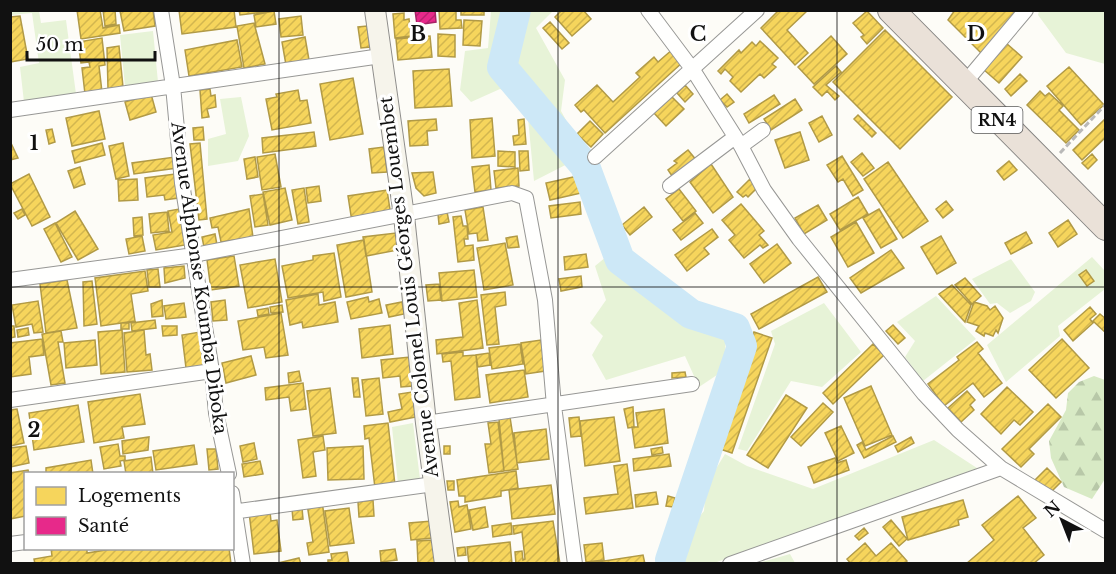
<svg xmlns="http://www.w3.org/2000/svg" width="1116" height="574" viewBox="0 0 1116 574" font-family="'Libre Baskerville',serif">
<defs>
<pattern id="forest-firs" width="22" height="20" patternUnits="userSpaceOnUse" patternTransform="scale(1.5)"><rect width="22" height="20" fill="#d8eac5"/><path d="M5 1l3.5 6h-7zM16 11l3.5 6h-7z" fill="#b8c8a8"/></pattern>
<pattern id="homes-hatch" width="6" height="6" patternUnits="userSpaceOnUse" patternTransform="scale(1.5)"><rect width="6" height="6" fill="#f6d55c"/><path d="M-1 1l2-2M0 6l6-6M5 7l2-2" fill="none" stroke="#d2b64f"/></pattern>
<pattern id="health-hatch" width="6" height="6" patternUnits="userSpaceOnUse" patternTransform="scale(1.5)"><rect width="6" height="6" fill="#e7298a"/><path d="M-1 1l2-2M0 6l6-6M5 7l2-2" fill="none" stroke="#ba226f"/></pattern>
</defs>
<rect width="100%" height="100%" fill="#fdfcf7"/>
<path fill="#e7f3d7" d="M10 11H39L41 23 66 20 76 94 24 102 20 67 39 63 32 13 11 15Z
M491 11H553L536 28 565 80 561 111 585 155 534 181 527 108 519 96 500 89 471 102 460 90 465 51 488 48Z
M1039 11H1105V64L1066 53 1038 15Z
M153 31 158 82 125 86 120 35Z
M241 97 249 136 238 161 208 166V139L226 134 220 99Z
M606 257 633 285 675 315 725 330 726 369 699 387 685 356 606 380 592 355 603 336 590 323 606 300 595 266Z
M1092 257 1105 271V289L1058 326 1060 336 1006 382 987 345Z
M1011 259 1035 292 1031 301 1010 313 997 303 990 304 972 279Z
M936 296 976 339 923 381 905 357 915 341 897 322Z
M824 303 861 352 822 387 791 381 747 451 738 449 775 344 771 331Z
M413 423 420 479 398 484 392 427Z
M934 440 980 470 714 563H664V560L704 511 706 485 725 454 747 466 813 489Z
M790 554 795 563H755H758Z"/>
<path fill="url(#forest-firs)" d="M1094 376 1105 380V479L1092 499 1064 487 1051 458 1049 441 1066 410 1068 393 1079 382Z"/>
<path fill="url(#homes-hatch)" stroke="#b19a46" stroke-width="1.5" d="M77 10H100L103 28 119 25 120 33 81 39Z
M103 10H115L116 24 105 26Z
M153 10 155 26 124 31 120 11Z
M179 10H234L236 27 182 34Z
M239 10H264V12L240 15Z
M439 10H456V20H461L462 28 440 29Z
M461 10H484V15H461Z
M562 10H583L591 19 572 36 555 17Z
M779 10H808L787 30 808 53 795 65 761 28Z
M955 10H1013L1016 14 981 53 948 20Z
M274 11 276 24 256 27 254 15Z
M867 11 883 28 867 44 861 37 864 35 853 23Z
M404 13V20L409 19 411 36 395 38 393 14Z
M20 16 28 59 10 62V17Z
M301 16 303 35 281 37 279 19Z
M464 20 482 21 480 46 463 45Z
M550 22 569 43 562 49 543 28Z
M254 23 265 64 244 68 237 26Z
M367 26 370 47 361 48 358 27Z
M885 30 952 97 900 149 833 82Z
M438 34 455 35V57L438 56Z
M430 36 432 57 398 60 396 39Z
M831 36 847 54 814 84 798 67Z
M305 37 309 60 286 65 282 42Z
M102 38 105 65 99 66 102 92 85 94 82 68 90 67 89 62 81 63 78 42Z
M237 40 242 67 189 76 185 50Z
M760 41 778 58 772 64 776 67 764 78 760 74 741 92 730 81 733 77 725 69 721 74 718 71 739 50 741 53 752 42 756 46Z
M1006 43 1022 57 999 83 983 69Z
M119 46 123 87 108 89 107 48Z
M673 49 684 61 605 133 584 110 581 112 575 105 597 85 613 102 640 77 636 73 654 57 658 62Z
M836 66 841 72 826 85 839 96 835 100 827 91 822 96 813 87Z
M1069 67 1104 105 1081 125 1047 86Z
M449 69 452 106 415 108 413 71Z
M1020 74 1027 81 1011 96 1005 89Z
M353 78 363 134 330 140 320 84Z
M685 85 693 94 685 102 677 93Z
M210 89 211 96 215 95 216 107 207 109 209 117 202 118 200 90Z
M298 90 300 101 307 100 311 123 272 130 266 99 277 97 276 94Z
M1040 91 1045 96 1049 93 1063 106 1059 110 1079 130 1066 143 1027 105Z
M151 94 156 112 130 120 125 102Z
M727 94 734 102 727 107 720 100Z
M774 95 780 104 749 123 744 114Z
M672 97 684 109 666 126 654 113Z
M795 99 802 110 771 130 764 119Z
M99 111 105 139 72 146 66 118Z
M858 115 876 133 872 137 854 119Z
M822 116 832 135 819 142 809 123Z
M492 118 495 156 472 158 470 120Z
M1106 118V137L1082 160 1073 150Z
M436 119 437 130 427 131 428 145 410 146 408 121Z
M524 119 526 144 514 145 513 136 519 135 518 120Z
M590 121 603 134 591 147 577 134Z
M203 127 204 140H194L193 128Z
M52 129 55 142 49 144 46 130Z
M314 132 316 146 263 153 262 138Z
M800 132 809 160 785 168 775 140Z
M10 141 18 158 10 160Z
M102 143 105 155 75 163 72 151Z
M123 143 129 176 116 179 109 146Z
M200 143 207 219 199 220 190 144Z
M384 147 387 172 372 173 369 149Z
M688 150 697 161 674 179 668 170 677 163 674 161Z
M498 151 515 152V167L498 166Z
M519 151H528L529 170 520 171Z
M862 153 874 168 863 176 851 162Z
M275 154 281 187 262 190 257 157Z
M1092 154 1097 160 1088 169 1082 163Z
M842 156 863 190 853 196 843 179 838 182 827 165Z
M175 157 177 168 134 174 132 163Z
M255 157 258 177 247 179 244 159Z
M1009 161 1017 170 1004 180 997 171Z
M888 162 928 221 903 238 864 179Z
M711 164 733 197 713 213 690 182Z
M489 165 491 190 475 192 472 167Z
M80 167 85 184 74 188 68 171Z
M518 168 519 186 496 188 494 171Z
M433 172 436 193 424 196 416 188 412 173Z
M29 174 50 217 32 226 10 184Z
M175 174 178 198 165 200 164 195 147 197 145 178Z
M587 174 590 191 550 200 546 183Z
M137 179 138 200 119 201 118 180Z
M750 179 758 187 748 197 746 195 743 197 737 192Z
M319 186 321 201 308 203 306 188Z
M285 188 292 220 270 225 263 192Z
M304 188 309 222 298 224 292 190Z
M679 189 696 211 683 221 666 199Z
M387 190 391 216 352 222 348 196Z
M263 194 268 225 255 227 250 196Z
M858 197 868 214 840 230 830 214Z
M946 201 953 210 943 218 936 209Z
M580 202 581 214 551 218 549 206Z
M741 204 764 231 759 235 768 245 763 248 760 245 744 258 729 240 735 235 722 220Z
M818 205 827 220 804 234 795 218Z
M483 207 488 240 478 241 477 233 469 234 465 210Z
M644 207 652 217 630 235 622 225Z
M22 209 25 215 18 219 14 213Z
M179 209 185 245 156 250 153 235 172 232 168 211Z
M249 209 253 237 221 242 218 227 212 228 210 218Z
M879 209 897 239 881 248 863 218Z
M75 211 98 249 78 260 56 223Z
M167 212 169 231 151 233 149 214Z
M447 212 449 222 439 224 438 214Z
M695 213 703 223 681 240 673 230Z
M461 216 463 226H467L468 239H464L465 246 473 245 474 260 458 262 453 217Z
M142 217 143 235 134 236 133 218Z
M1068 220 1077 234 1058 247 1049 233Z
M856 222 874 253 848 267 831 237Z
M55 223 72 257 61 262 44 229Z
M712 229 718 237 704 248 709 254 687 271 675 255Z
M1026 232 1032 243 1011 254 1005 243Z
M396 233 398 250 366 256 363 237Z
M215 234 217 245 204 247 202 237Z
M142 236 145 251 129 254 126 239Z
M517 236 519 247 508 248 506 238Z
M941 236 956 263 937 274 921 247Z
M364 240 372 292 346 297 337 245Z
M505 243 513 285 484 290 477 248Z
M777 244 791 263 764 283 750 264Z
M891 250 904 268 861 293 850 278Z
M334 253 341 297 324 301 323 292 288 298 282 266 313 260V256Z
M586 254 588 267 565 270 564 257Z
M234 256 239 286 211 290 207 260Z
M275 259 282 302 248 308 240 265Z
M184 266 185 278 165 283 164 268Z
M158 269 160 287H149L147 270Z
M474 270 477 297 442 301 439 273Z
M1086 270 1094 281 1087 286 1079 275Z
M145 271 148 291 131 294 135 321 101 326 95 278Z
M581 276 582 287 561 291 559 279Z
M818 277 827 292 759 329 751 314Z
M965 278 981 296 972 304 955 285Z
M67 280 77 328 46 333 40 284Z
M92 281 97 324 84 326 83 282Z
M439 284 441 300 428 301 426 285Z
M952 285 971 305 965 322 939 294Z
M505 292 506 305 495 307 499 344 487 345 481 295Z
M318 294 319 305 335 302 338 322 303 328 302 322 290 325 286 300Z
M368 297 369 302 379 299 382 313 351 319 347 302Z
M162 300 163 316 152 317 151 304Z
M225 300 227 320 213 321 211 302Z
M477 300 483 348 437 354 436 340 463 337 459 303Z
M38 301 43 332 34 333 32 324 16 327 12 305Z
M402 302 404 314 389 317 386 305Z
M974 302 987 306 990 310 995 306 1003 318 998 333 996 330 993 336 985 333 984 336 976 331 979 326 967 322Z
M184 303 186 317 166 319 164 306Z
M282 305 283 312 271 313 270 307Z
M1090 307 1096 314 1090 319 1093 323 1073 341 1064 330Z
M268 308 269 314 258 316 257 310Z
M281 313 288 355 266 358 264 347 243 350 238 321Z
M1100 314 1106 319V333L1093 321Z
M155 320 156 328 132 331 131 323Z
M121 323H129V329H121Z
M390 325 393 354 362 358 359 329Z
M893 325 905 338 898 344 886 331Z
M10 326H14L15 337 10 338Z
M162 326H177V335L163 336Z
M28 328 29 335 18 337 17 330Z
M122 330 125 372 101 374 98 332Z
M144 330 146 355 150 354 152 370 127 372 124 333Z
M61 331 63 342H58L65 383 51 385 42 334Z
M200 332 204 366 186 368 182 335Z
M754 332 772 338 732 453 714 447Z
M42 339 44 355 29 357 31 374 10 377V343Z
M1062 339 1089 368 1056 398 1029 370Z
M95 340 97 365 66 368 64 343Z
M541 340 545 371 526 374 521 343Z
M977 342 983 349 978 353 1002 383 984 397 973 383 944 406 928 384 959 360 957 357Z
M520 344 523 364 492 369 489 348Z
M873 344 884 355 833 404 823 393Z
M463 352V356L476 355 480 397 455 400 451 361 443 362 442 354Z
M489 353 490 365 478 367 476 355Z
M251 356 256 375 226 383 222 363Z
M410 357 413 386 401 387 400 376 383 378 381 360Z
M524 370 528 397 490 403 486 375Z
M299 371 301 381 289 383 288 373Z
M685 372 686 377 672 378V373Z
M352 378H358L360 397H354Z
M379 378 383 414 366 416 362 380Z
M303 383 306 409 291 411 289 397 266 400 265 388Z
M871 386 892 435 865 446 844 398Z
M1007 387 1033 412 1020 425 1014 420 1001 434 981 414Z
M330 388 336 433 313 436 307 391Z
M967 391 975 400 970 405 974 410 961 422 948 408Z
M412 392 416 417 390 422 388 412 402 409 399 394Z
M140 394 145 424 122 427 124 438 94 443 88 402Z
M786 395 807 408 768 468 747 455Z
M823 403 833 412 801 446 791 437Z
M1048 404 1061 417 1029 449 1034 454 1021 467 1002 449Z
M78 405 84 442 34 450 29 413Z
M633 407 634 427 628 428 624 409Z
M17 409 24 443 10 446V410Z
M664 409 668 443 635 448 632 427H638L636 413Z
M510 417 518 469 504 471 499 419Z
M579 417 581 436 571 437 569 418Z
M614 417 620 461 585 466 580 421Z
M498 422 504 471 489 473 485 444H491L488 423Z
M388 423 395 485 375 488 369 438 365 439 364 426Z
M841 426 854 453 838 461 825 433Z
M546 429 549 459 517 463 514 433Z
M323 436 325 450 313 452 316 476 303 478 298 440Z
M893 436 896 442 864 458 857 445 862 442 866 450Z
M149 437 148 450 123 454 122 441Z
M911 437 914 443 898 452 895 446Z
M254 443 257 459 243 462 240 446Z
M118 444 120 456H125V460L120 461 121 466 104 469 100 447Z
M194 445 197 464 156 470 153 451Z
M26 446 29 463 10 467V448Z
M363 446 364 479 328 480 327 448Z
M444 446H450V454H444Z
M662 447 663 453 652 455 651 449Z
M207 449H216L218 469 209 470Z
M669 454 671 466 634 471 633 459Z
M151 457 153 474H126L124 461Z
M835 458 837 463 846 460 849 470 814 483 808 467Z
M91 460 93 474H46V468Z
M260 461 263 474 244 477 242 464Z
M627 464 633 508 586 514 584 498 618 494 614 466Z
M1047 468 1061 482 1049 494 1035 480Z
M28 470 29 474H26V516L10 519V473Z
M516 471 518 488 501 491V496L465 502V496H459L457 480Z
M447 481H454V490H448Z
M551 485 555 514 512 519 509 490Z
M656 492 658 504 636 507 635 495Z
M668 496 675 498 673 507 666 506Z
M1018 496 1036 518 1023 528 1044 555 1033 564H966L994 540 982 525Z
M373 500 374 516 359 517 358 502Z
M963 500 968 517 958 520 959 525 908 540 902 517Z
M322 501 329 552 309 555 307 543 313 542 307 504Z
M458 501 459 507 467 505 471 529 455 532 450 502Z
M485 507 488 527 473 530 469 510Z
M302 508 303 519 293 520 292 509Z
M349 508 354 543 330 546 325 511Z
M249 512H270L271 521 277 520 281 551 254 554Z
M891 520 907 539 899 546 883 527Z
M432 521 433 538 411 540 409 523Z
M553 521 560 564H516L515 552 522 551 523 560 525 559 522 532 514 534 513 526Z
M511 523 512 534 493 537 492 526Z
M864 528 868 533 859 540 855 536Z
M435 540 436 564H418L417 541Z
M510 542 512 564H469L467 547Z
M602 543 604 560 586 562 584 545Z
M865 543 876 556 891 543 907 561 905 564H851L847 559Z
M465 547 466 555 458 556 457 548Z
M51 548H87V553L118 548H229L231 564H35L34 559 52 556Z
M395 549 397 560 381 562 380 551Z
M347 552 349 564H328V560H332L331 554Z
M643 555 645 564H592L591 563Z
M299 558 301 564H274Z"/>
<path fill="url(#health-hatch)" stroke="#a72266" stroke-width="1.5" d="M415 10H435L436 22 417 25Z"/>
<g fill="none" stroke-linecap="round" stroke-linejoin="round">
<path stroke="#cde8f7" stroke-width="30" d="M516 10 502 67 585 166 620 260 691 314 735 328 742 346 670 560 671 564"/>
<defs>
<path id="street" d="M161 10 173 86 182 183 212 371 216 413 229 474
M648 10 693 70 741 146 764 190 799 239 924 394 958 430 1001 468 1106 531
M963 85 1026 10
M10 110 381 56
M741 146 763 130
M595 157 757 10
M670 186 735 137
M10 280 194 255 512 193 526 198 545 300 554 406 575 564
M10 400 212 371
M426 423 692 384
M232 493 243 564
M232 512 434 484
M10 544 26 542
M730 564 1001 468"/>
<path id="secondary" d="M375 10 404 216 426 423 445 564"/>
<path id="highway" d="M891 10 1106 227"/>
</defs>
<use href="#street" stroke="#979795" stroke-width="16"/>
<use href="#secondary" stroke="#8e8d8b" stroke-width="22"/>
<use href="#highway" stroke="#858482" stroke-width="28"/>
<path stroke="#b9b9b8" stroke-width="3" stroke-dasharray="6 3" stroke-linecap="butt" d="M1060 153 1106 104"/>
<use href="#street" stroke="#fffffe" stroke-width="14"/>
<use href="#secondary" stroke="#f6f4eb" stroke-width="20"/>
<use href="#highway" stroke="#eae1d8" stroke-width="26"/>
</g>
<path fill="none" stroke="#111" stroke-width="1.5" stroke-opacity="0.55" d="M279 10V564M558 10V564M837 10V564M10 287H1106"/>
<g text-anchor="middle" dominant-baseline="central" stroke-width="6" stroke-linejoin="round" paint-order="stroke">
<rect fill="#fff" stroke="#585858" stroke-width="1.5" x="971.5" y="107" width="51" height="26" rx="4.5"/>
<g font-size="16" font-weight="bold" fill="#111">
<text x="997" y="120">RN4</text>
</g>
<g font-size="18" fill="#111" stroke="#fff">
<text transform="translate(199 278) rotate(82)">Avenue Alphonse Koumba Diboka</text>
<text transform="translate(409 287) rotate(-97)">Avenue Colonel Louis Géorges Louembet</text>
</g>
</g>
<g font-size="20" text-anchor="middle" font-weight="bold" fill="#111" stroke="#fff" stroke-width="6" stroke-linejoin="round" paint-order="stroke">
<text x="418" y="41">B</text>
<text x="698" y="41">C</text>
<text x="976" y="41">D</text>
<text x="34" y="150">1</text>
<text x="34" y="437">2</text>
</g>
<rect width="1116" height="574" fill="none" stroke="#111111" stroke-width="24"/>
<rect x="24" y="472" width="210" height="78" fill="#ffffff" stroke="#a0a0a0" stroke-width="1.5"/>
<rect x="36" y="487" width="30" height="18" fill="#f6d55c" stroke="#a0a0a0" stroke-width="1.5"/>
<text x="78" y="502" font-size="18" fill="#111111">Logements</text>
<rect x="36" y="517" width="30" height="18" fill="#e7298a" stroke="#a0a0a0" stroke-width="1.5"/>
<text x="78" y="532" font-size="18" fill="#111111">Santé</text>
<g transform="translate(1062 520) rotate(318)" stroke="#ffffff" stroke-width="4.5" paint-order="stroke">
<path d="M0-4.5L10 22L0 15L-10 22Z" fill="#111111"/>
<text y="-9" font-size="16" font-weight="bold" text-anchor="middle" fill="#111111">N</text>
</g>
<path d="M27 51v9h128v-9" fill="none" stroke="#111111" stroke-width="3"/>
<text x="36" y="51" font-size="18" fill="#111111" stroke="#ffffff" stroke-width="4.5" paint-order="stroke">50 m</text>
</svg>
